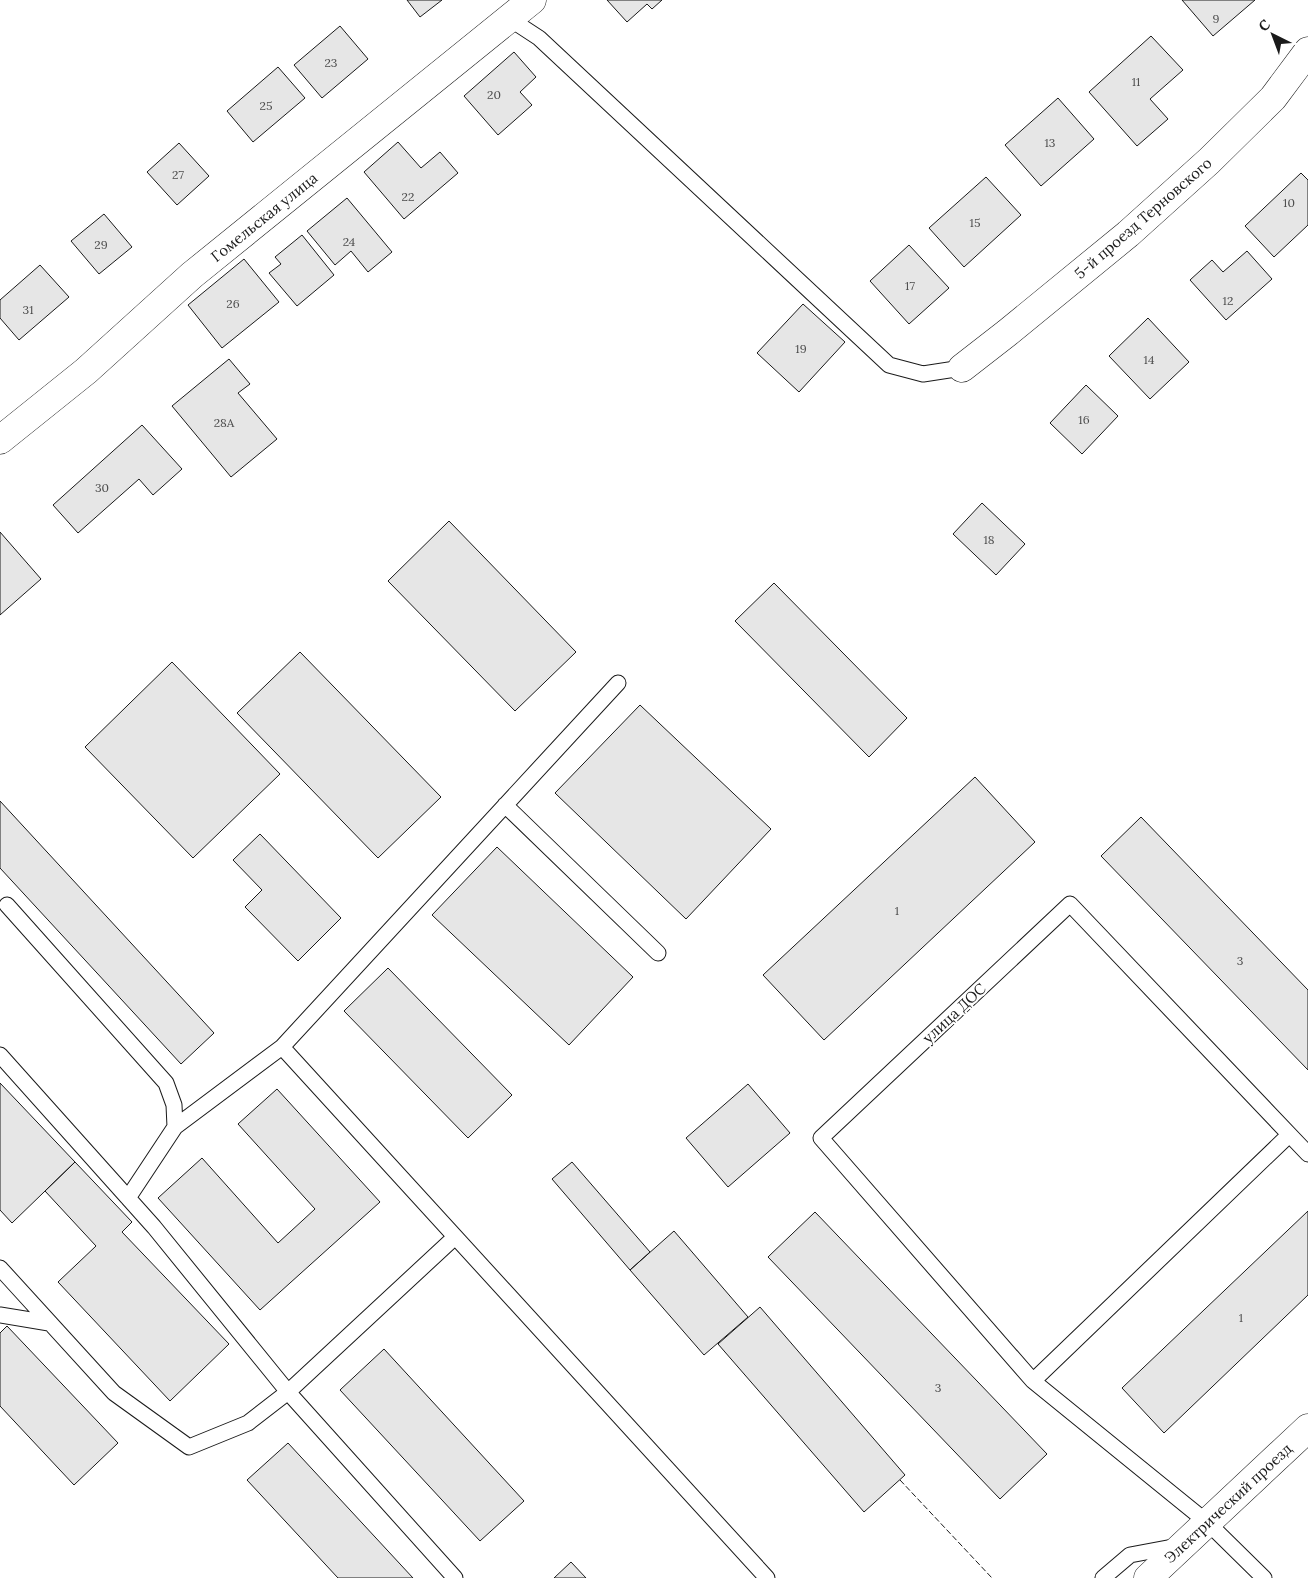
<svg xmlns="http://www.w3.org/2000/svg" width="1308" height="1578" viewBox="0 0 1308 1578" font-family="Lora,serif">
<rect width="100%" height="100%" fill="#fff"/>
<path fill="#e6e6e6" stroke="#1a1a1a" d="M407 0H442L420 17Z
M607 0H662L652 9 647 4 627 22Z
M1182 0H1255L1213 36Z
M340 26 368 59 322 98 294 65Z
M1151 36 1183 70 1150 99 1168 119 1137 146 1089 92Z
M514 52 536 77 520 92 532 105 498 135 464 96Z
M278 67 305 98 253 142 227 111Z
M1058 98 1094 139 1041 186 1005 145Z
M398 142 421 168 440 152 458 173 404 219 364 172Z
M179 143 209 176 177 205 147 172Z
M1301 173 1308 180V225L1274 257 1245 226Z
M986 177 1021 215 964 267 929 228Z
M347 198 392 252 368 272 351 251 335 265 307 231Z
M104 214 132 247 99 274 71 241Z
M302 235 334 275 297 306 269 273 281 264 275 257Z
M909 245 949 288 909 324 870 281Z
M1247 251 1272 279 1226 320 1190 280 1212 260 1223 272Z
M244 259 279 302 222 348 188 305Z
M40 265 69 297 19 340 0 318V300Z
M803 304 845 342 799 392 757 353Z
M1148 318 1189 362 1150 399 1109 356Z
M229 359 250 384 238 393 277 439 231 477 172 406Z
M1086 385 1118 416 1082 454 1050 423Z
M142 425 182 469 153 495 139 479 78 533 53 505Z
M982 503 1025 544 996 575 953 534Z
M449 521 576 652 515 711 388 581Z
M0 532 41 579 0 615Z
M774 583 907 718 869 757 735 621Z
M300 652 441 797 378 858 237 713Z
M172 662 280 774 193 858 85 747Z
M640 705 771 829 686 919 555 793Z
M975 777 1035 842 824 1040 763 975Z
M0 801 214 1033 181 1064 0 868Z
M1141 817 1308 990V1070L1101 856Z
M260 834 341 918 298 961 245 907 262 890 233 860Z
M497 847 633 977 569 1045 432 915Z
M388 968 512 1095 468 1138 344 1011Z
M0 1083 75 1162 12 1223 0 1210Z
M748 1084 790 1133 728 1187 686 1138Z
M277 1089 380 1202 260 1310 158 1198 202 1158 278 1243 315 1209 238 1124Z
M75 1162 132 1222 122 1232 229 1344 170 1401 58 1282 96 1246 45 1191Z
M572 1162 650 1252 630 1270 552 1179Z
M1308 1211V1295L1164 1433 1122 1388Z
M815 1212 1047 1454 1000 1499 768 1257Z
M674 1231 748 1317 704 1355 630 1270Z
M760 1307 905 1475 864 1512 718 1344Z
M7 1326 118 1443 74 1485 0 1406V1333Z
M384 1349 524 1501 480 1541 340 1390Z
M288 1443 413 1578H338L247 1480Z
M571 1562 586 1578H554Z"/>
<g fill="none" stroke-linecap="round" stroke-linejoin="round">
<defs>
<path id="lane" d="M510 19 539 38 889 365 923 374 962 368
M618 683 282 1047 767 1578
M505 805 658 953
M7 905 166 1083 174 1105 175 1127 128 1198
M0 1055 154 1227 288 1392 455 1237
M175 1127 282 1047
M0 1268 114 1393 189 1447 248 1423 288 1392 455 1578
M0 1315 49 1323
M1033 1381 821 1138 1070 904 1308 1154
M1103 1578 1130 1555 1178 1546
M1264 1578 1208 1523 1033 1381 1289 1135"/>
<path id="street" d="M962 368 1007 333 1128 234 1209 161 1273 98 1308 51
M0 440 86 371 192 275 532 0
M1148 1578 1308 1428"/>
</defs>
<use href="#lane" stroke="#1a1a1a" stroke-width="17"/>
<use href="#street" stroke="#1a1a1a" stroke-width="29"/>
<use href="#lane" stroke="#fff" stroke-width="15"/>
<use href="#street" stroke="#fff" stroke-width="28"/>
<path stroke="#1a1a1a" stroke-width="1" stroke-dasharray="6 2.5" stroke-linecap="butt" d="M900 1480 992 1578"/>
</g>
<g text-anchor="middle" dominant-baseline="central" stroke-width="4" stroke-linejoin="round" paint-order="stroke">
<g font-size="12" fill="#4d4d4d">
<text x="1216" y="18">9</text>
<text x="331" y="62">23</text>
<text x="1136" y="81">11</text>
<text x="494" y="94">20</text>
<text x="266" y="105">25</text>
<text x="1050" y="142">13</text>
<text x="178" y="174">27</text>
<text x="408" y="196">22</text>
<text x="1289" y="202">10</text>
<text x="975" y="222">15</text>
<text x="349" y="241">24</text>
<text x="101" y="244">29</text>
<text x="910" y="285">17</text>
<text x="1228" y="300">12</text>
<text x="233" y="303">26</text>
<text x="28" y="309">31</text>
<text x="801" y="348">19</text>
<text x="1149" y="359">14</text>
<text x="1084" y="419">16</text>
<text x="224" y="422">28А</text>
<text x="102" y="487">30</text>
<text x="989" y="539">18</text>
<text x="897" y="910">1</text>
<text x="1240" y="960">3</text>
<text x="1241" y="1317">1</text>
<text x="938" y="1387">3</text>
</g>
<g font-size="15" fill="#1a1a1a" stroke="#fff">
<text transform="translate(264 217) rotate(-39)">Гомельская улица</text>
<text transform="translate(1143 218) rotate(-41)">5-й проезд Терновского</text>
<text transform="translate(954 1013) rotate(-43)">улица ДОС</text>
<text transform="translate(1228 1503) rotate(-43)">Электрический проезд</text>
</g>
</g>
<g transform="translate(1273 35) rotate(318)" stroke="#ffffff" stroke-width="4" paint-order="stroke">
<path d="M0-4L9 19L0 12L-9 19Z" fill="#1a1a1a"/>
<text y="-8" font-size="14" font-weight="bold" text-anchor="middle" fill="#1a1a1a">С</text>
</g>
</svg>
